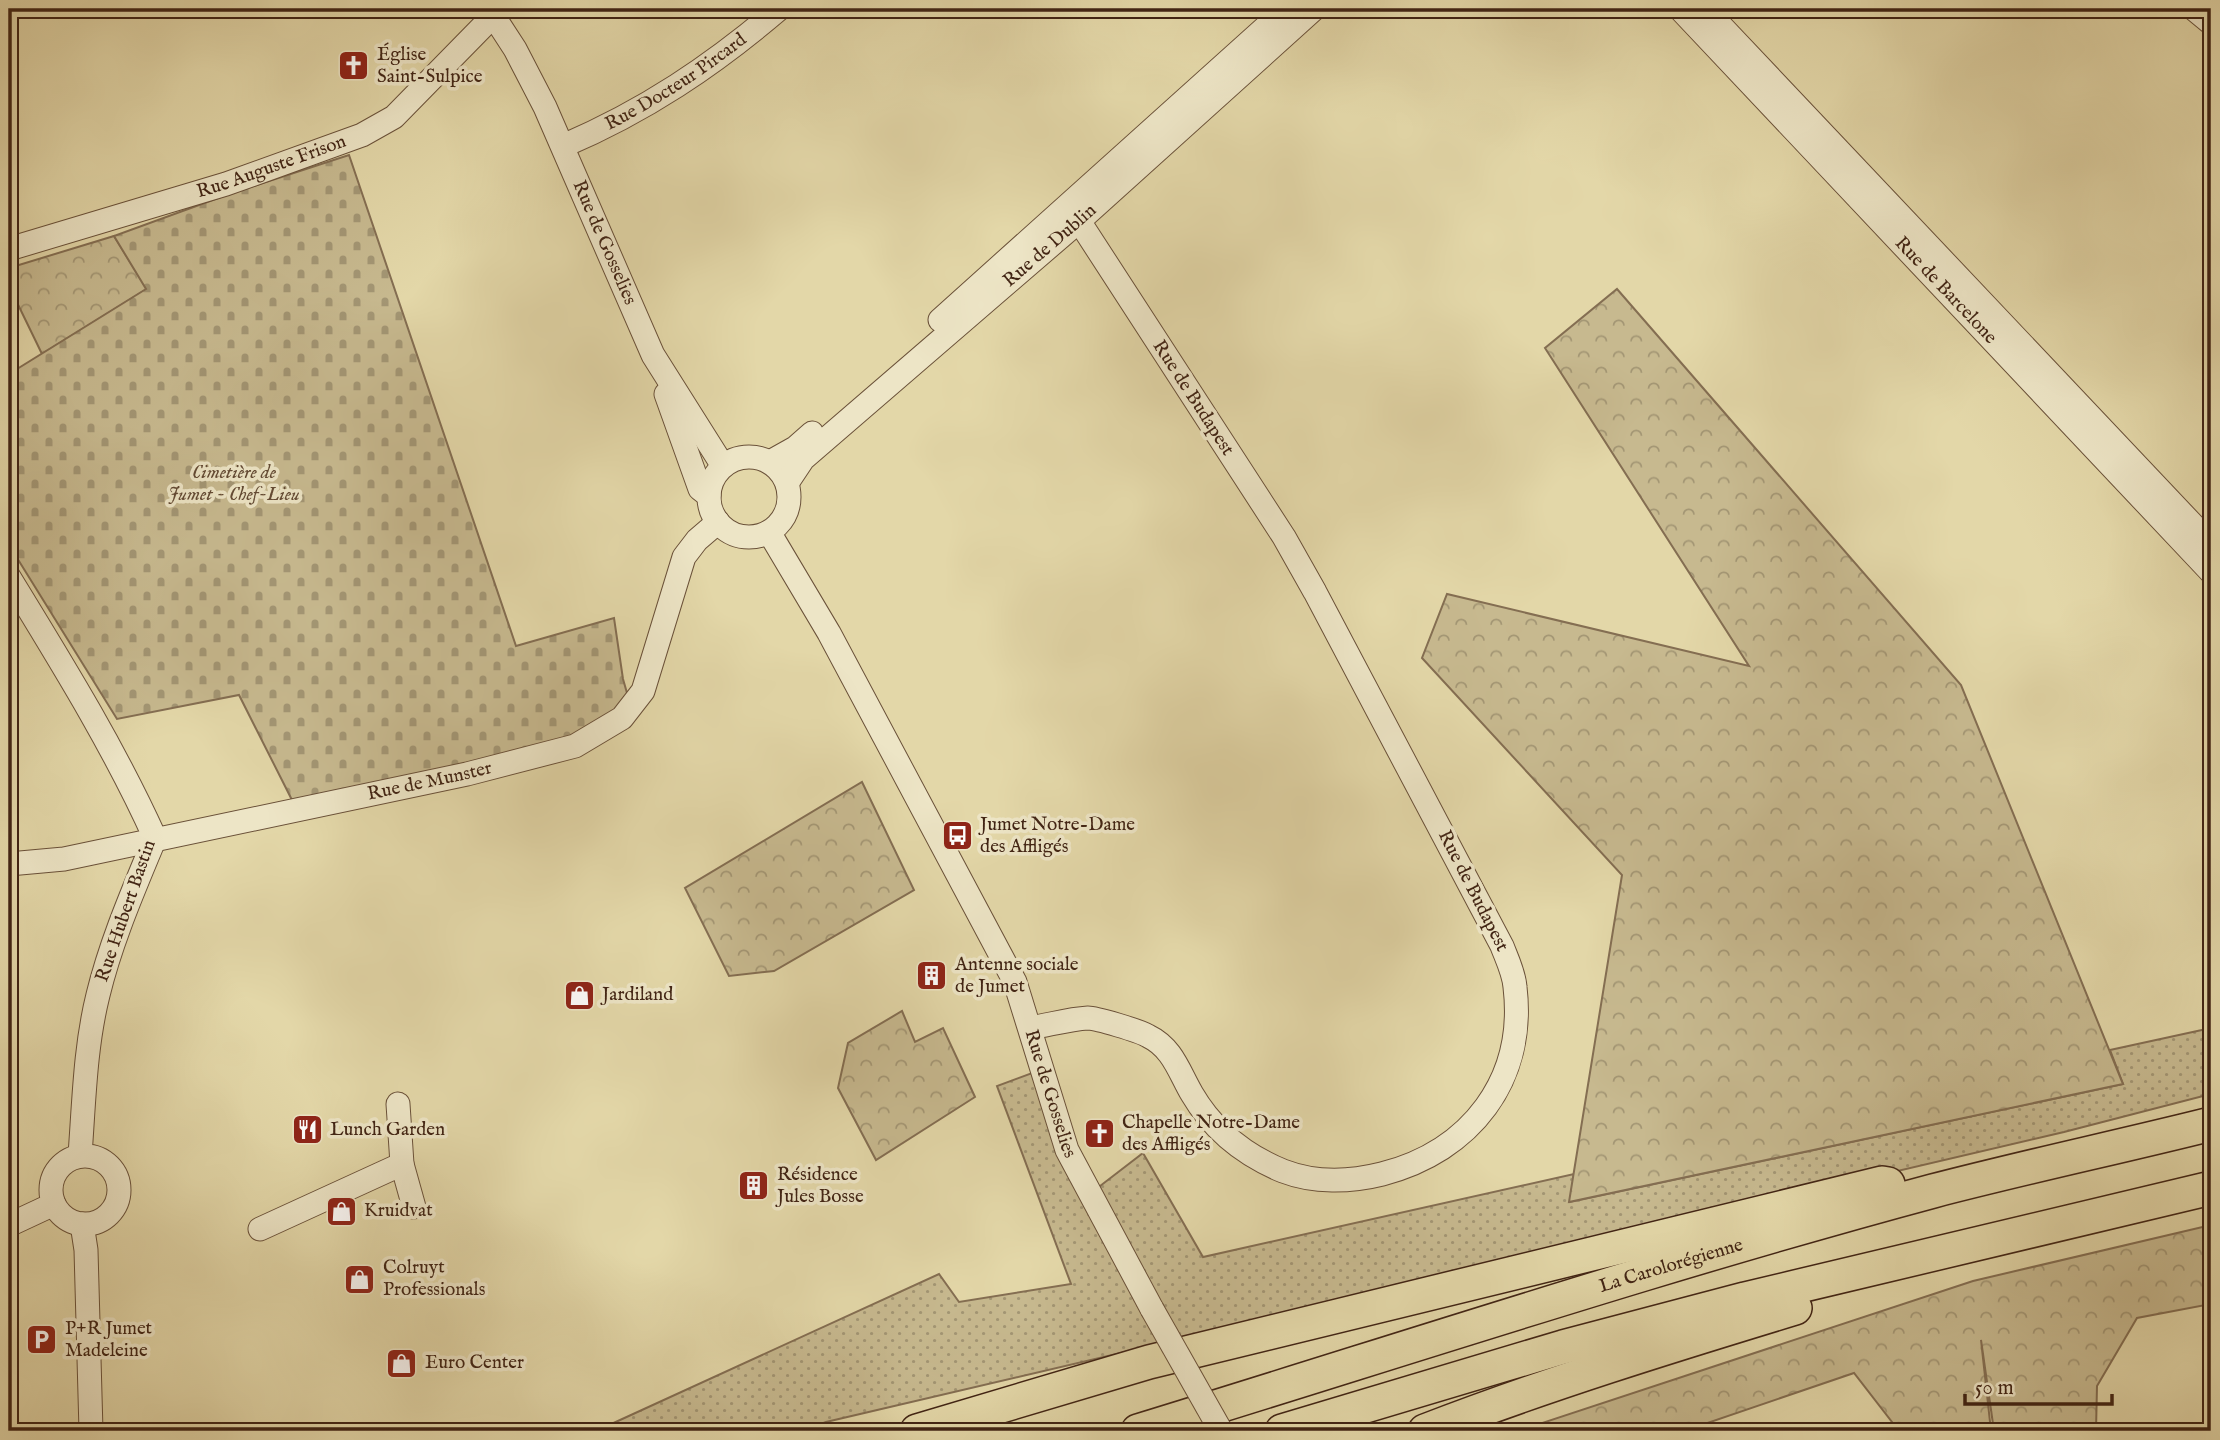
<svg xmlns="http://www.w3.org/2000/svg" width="2220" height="1440" viewBox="0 0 2220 1440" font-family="'IM FELL English',serif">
<defs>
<pattern id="grass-dots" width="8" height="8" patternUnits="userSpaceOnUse" patternTransform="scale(1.75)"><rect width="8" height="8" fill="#c7b98f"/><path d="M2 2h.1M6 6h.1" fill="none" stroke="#a39674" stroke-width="1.8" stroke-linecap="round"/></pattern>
<pattern id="forest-crowns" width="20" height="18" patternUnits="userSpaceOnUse" patternTransform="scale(1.75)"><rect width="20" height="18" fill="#c7b98f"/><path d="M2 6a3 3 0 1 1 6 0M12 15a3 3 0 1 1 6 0" fill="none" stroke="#a39674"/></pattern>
<pattern id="cemetery-stones" width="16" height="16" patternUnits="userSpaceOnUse" patternTransform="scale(1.75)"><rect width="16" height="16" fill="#c7b98f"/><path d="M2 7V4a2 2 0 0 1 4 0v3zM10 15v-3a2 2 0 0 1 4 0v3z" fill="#a39674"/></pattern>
</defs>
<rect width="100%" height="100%" fill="#e3d7a8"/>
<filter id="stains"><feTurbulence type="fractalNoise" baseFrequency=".00286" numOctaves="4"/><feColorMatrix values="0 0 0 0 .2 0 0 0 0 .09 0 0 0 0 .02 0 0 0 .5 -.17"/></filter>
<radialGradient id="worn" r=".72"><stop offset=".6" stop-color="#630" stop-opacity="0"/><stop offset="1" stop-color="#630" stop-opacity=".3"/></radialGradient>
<path fill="url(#grass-dots)" stroke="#846e52" stroke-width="2" d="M2211 1028V1094L2064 1132 826 1422 802 1431H596L939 1274 959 1302 1071 1284 997 1086 1043 1069 1091 1193 1143 1153 1203 1257 1574 1174 1570 1202 2123 1084 2110 1050Z"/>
<path fill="url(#forest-crowns)" stroke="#846e52" stroke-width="2" d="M114 236 147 289 42 354 9 286V268Z
M1617 289 1961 685 2123 1084 1569 1202 1622 875 1422 658 1447 594 1749 666 1545 348Z
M862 782 914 890 774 971 729 976 685 888Z
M902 1011 915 1042 943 1028 975 1097 876 1160 838 1088 848 1043Z
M2211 1225V1304L2137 1318 2097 1386 2096 1431H1994L1981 1340 1991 1431H1899L1854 1373 1684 1431H1518L1973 1281Z"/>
<path fill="url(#cemetery-stones)" stroke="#846e52" stroke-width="2" d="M349 155 516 646 614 618 623 679 631 707 559 742 293 802 239 695 117 719 9 545V374L146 289 114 236 232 193Z"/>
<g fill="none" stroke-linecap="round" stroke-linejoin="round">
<defs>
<g id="minor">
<path id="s1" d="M489 9 515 49 545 107 653 355 723 466"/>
<path id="s2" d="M1680 9 2211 572"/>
<path d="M1705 9 2211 544"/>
<path d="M2194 9 2211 23"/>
<path id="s3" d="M563 146C645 111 712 66 779 9"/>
<path id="s4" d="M9 249 226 184 362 135 394 117 493 16"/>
<path d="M940 320 1286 9"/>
<path d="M666 394 700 489 709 496"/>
<circle cx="749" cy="497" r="40"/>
<path d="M770 462 795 448 812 433"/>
<path id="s5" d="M787 483 803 459 1079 221 1314 9"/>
<path id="s6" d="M769 532 829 633 1015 982 1067 1150 1152 1309"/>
<path d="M9 577C61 662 114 747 155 838 134 889 111 941 98 995 85 1047 84 1102 80 1155"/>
<path id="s7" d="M9 864 64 859 467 774 575 746 622 718 643 691 684 557 697 540 718 522"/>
<path d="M1030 1028C1049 1025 1069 1019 1088 1018 1096 1018 1140 1031 1148 1036 1173 1048 1179 1072 1192 1094 1213 1130 1244 1155 1283 1171 1314 1183 1350 1182 1382 1174 1471 1151 1526 1080 1515 987 1514 973 1507 959 1502 946L1315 592 1284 537 1079 221"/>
<circle cx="85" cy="1190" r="34"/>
<path d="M402 1164 414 1207"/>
<path d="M82 1224 86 1250 91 1431"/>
<path d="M9 1225 54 1204"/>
<path d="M260 1229 402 1164 398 1104"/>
</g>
<g id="highway">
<path d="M917 1431 1149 1362 1882 1183 1888 1184"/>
<path id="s8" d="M1138 1431C1402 1350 1665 1263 1933 1191 2025 1167 2119 1147 2211 1124"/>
<path d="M1282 1431 1563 1347 1745 1299 2211 1188"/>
<path d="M1425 1431C1547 1384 1670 1346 1795 1308"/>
</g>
</defs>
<use href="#minor" stroke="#6a5139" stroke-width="25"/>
<use href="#highway" stroke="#412414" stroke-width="36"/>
<use href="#minor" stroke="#ede5c6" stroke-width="23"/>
<use href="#highway" stroke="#e3d7a8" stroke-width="33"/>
<defs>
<path id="minor-bridge" d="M1152 1309 1221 1431"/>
</defs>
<use href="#minor-bridge" stroke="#6a5139" stroke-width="25" stroke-linecap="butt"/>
<use href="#minor-bridge" stroke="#ede5c6" stroke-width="23"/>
</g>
<defs>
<symbol id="church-square" viewBox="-11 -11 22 22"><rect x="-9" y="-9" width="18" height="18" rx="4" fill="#8f2418" stroke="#ede5c6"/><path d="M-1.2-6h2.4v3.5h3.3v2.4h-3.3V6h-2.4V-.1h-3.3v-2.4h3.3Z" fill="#fff"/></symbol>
<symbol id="bus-square" viewBox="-11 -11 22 22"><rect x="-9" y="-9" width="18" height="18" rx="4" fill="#8f2418" stroke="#ede5c6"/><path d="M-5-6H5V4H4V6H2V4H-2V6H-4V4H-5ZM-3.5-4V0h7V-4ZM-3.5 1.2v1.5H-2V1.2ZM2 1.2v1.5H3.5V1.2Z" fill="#fff"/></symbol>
<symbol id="building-square" viewBox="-11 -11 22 22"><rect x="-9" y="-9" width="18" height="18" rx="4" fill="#8f2418" stroke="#ede5c6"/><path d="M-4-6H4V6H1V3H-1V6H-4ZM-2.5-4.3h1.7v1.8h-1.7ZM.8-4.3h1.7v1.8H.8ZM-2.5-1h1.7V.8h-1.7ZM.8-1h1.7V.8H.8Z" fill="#fff"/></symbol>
<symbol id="shop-square" viewBox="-11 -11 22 22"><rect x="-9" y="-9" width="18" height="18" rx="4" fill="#8f2418" stroke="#ede5c6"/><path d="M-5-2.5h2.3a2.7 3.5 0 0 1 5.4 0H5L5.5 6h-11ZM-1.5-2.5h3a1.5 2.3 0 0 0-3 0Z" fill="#fff"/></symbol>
<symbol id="restaurant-square" viewBox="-11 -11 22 22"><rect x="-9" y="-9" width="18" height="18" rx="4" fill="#8f2418" stroke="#ede5c6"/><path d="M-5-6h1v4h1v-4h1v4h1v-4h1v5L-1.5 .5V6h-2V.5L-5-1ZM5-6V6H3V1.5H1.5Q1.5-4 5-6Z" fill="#fff"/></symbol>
<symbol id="parking-square" viewBox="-11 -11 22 22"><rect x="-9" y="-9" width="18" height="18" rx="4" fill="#8f2418" stroke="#ede5c6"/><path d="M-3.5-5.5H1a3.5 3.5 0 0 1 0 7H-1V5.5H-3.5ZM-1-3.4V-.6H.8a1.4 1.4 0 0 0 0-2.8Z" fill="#fff"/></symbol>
</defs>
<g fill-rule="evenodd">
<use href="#church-square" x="336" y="48" width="35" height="35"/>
<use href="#bus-square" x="940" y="818" width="35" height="35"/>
<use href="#building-square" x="914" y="958" width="35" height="35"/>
<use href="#shop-square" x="562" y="978" width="35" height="35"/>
<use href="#restaurant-square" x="290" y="1112" width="35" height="35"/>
<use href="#church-square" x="1082" y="1116" width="35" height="35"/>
<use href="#building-square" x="736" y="1168" width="35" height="35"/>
<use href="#shop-square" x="324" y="1194" width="35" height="35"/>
<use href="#shop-square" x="342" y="1262" width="35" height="35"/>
<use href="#parking-square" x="24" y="1322" width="35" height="35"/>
<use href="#shop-square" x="384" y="1346" width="35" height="35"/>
</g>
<g text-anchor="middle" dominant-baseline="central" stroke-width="7" stroke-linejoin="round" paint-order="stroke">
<g font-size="19" fill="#412414" stroke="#ede5c6" text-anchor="start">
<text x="377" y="55">Église<tspan x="377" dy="22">Saint-Sulpice</tspan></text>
<text x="980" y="825">Jumet Notre-Dame<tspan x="980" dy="22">des Affligés</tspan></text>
<text x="955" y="965">Antenne sociale<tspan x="955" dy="22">de Jumet</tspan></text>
<text x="602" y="995">Jardiland</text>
<text x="1122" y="1123">Chapelle Notre-Dame<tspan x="1122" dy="22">des Affligés</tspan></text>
<text x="330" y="1130">Lunch Garden</text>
<text x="777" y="1175">Résidence<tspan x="777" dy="22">Jules Bosse</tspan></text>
<text x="364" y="1211">Kruidvat</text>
<text x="383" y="1268">Colruyt<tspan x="383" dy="22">Professionals</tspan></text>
<text x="65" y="1329">P+R Jumet<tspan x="65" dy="22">Madeleine</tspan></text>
<text x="425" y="1363">Euro Center</text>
</g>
<g font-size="19" fill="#412414" stroke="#ede5c6">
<text stroke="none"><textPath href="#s3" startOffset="130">Rue Docteur Pircard</textPath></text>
<text stroke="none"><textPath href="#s4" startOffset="275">Rue Auguste Frison</textPath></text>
<text stroke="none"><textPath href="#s1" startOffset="261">Rue de Gosselies</textPath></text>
<text stroke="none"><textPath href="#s5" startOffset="355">Rue de Dublin</textPath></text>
<text stroke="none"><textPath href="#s2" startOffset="387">Rue de Barcelone</textPath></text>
<text transform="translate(1193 398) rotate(57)">Rue de Budapest</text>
<text stroke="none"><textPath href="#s7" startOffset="429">Rue de Munster</textPath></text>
<text transform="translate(1473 891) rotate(63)">Rue de Budapest</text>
<text transform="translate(126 911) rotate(-71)">Rue Hubert Bastin</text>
<text stroke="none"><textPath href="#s6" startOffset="630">Rue de Gosselies</textPath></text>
<text stroke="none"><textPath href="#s8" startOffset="558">La Carolorégienne</textPath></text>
</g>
<g font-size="19" font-style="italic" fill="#624933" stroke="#ede5c6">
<text x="234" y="473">Cimetière de<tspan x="234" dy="22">Jumet - Chef-Lieu</tspan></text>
</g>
</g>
<rect width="2220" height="1440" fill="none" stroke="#e3d7a8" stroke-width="35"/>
<rect x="10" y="10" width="2199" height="1419" fill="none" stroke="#412414" stroke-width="3.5"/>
<rect x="18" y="18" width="2185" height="1405" fill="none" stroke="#412414" stroke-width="2"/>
<path d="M1965 1394v10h147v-10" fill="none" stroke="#412414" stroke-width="3.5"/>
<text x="1975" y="1394" font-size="21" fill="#412414" stroke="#ede5c6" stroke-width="5" paint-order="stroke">50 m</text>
<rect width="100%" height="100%" filter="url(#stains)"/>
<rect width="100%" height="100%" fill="url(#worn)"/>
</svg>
